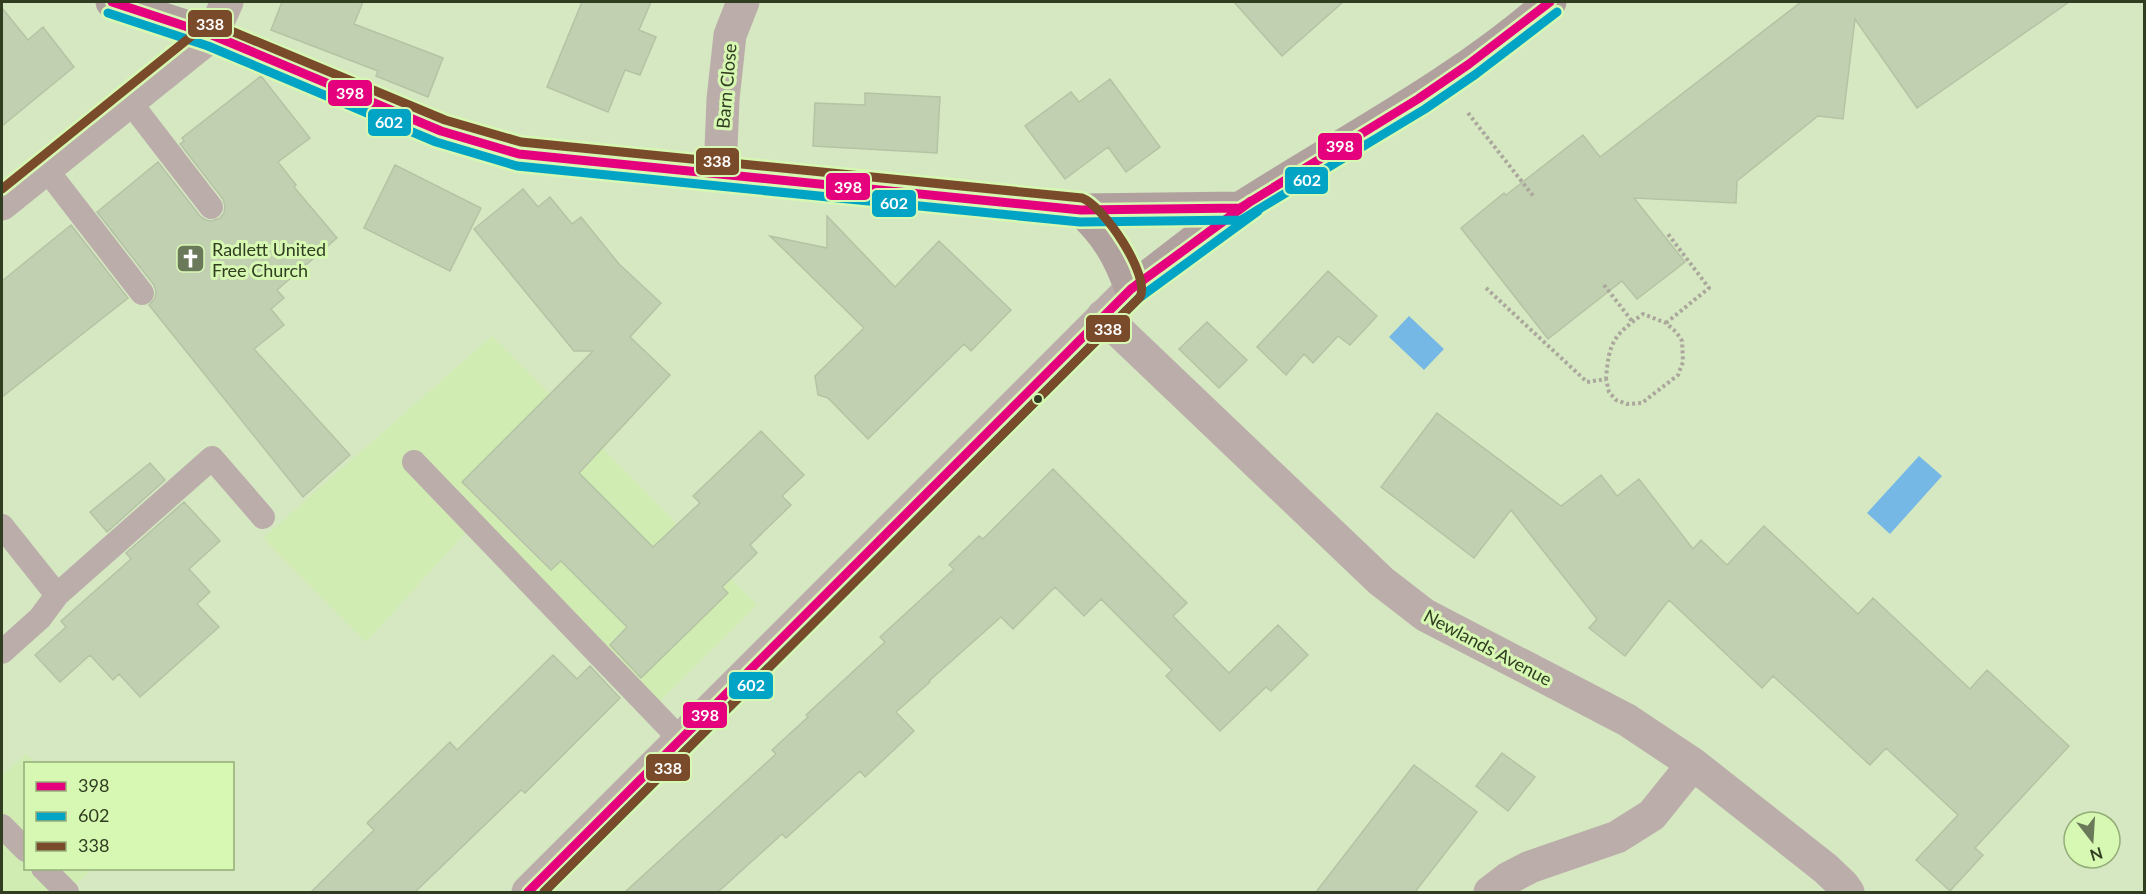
<svg xmlns="http://www.w3.org/2000/svg" width="2146" height="894" viewBox="0 0 2146 894" font-family="Lato,sans-serif">
<rect width="100%" height="100%" fill="#d6e8c2"/>
<path fill="#d0ecb2" d="M492 336 757 605 645 716 467 531 366 642 263 538Z
M26 754 36 763 26 764V868L92 869 68 892H2V776Z"/>
<path fill="#75b8e6" d="M1409 316 1444 349 1424 370 1389 337Z
M1919 456 1942 476 1890 534 1867 513Z"/>
<path fill="#c2d0b2" stroke="#b5c3a5" stroke-width="1.5" d="M282 2H363L354 24 443 58 428 97 376 76 378 71 271 30Z
M582 2H651L639 30 656 37 640 75 625 70 608 112 547 87Z
M1234 2H1343L1282 56Z
M1801 2H2069L1917 108 1855 19 1843 119 1818 116 1737 181 1736 203 1634 198 1685 262 1637 299 1622 281 1548 339 1461 228 1504 193 1506 195 1583 135 1600 157Z
M2 8 28 40 43 27 74 67 2 126Z
M261 76 310 138 278 162 296 185 294 187 337 238 277 290 284 298 271 309 284 325 254 349 350 455 303 497 149 305 155 298 156 291 154 285 97 212 158 162 200 216 206 220 212 221 220 218 224 213 225 206 223 199 180 144 184 141 182 138Z
M1110 79 1160 147 1126 172 1108 147 1065 179 1025 126 1071 92 1079 102Z
M865 93 940 97 937 153 813 146 815 103 865 105Z
M395 165 481 208 450 271 364 228Z
M523 189 538 207 550 197 572 224 581 217 619 264 661 303 630 337 670 375 579 473 653 547 700 503 693 496 761 431 804 475 782 496 791 505 750 545 757 553 722 587 728 593 641 678 610 645 627 627 561 561 551 570 462 482 593 351H574L474 229Z
M827 216 895 287 939 241 1011 310 971 351 964 344 868 439 828 398 818 395 815 376 864 328 770 236 827 248Z
M71 225 128 298 2 397V281Z
M1328 271 1377 316 1350 345 1338 336 1313 363 1304 354 1286 375 1257 347Z
M1207 322 1247 360 1219 388 1179 349Z
M1437 413 1561 506 1601 475 1617 496 1639 479 1693 549 1701 540 1727 565 1764 526 1858 614 1873 598 1970 689 1987 670 2069 746 1975 848 1983 855 1950 891 1916 860 1958 815 1886 748 1870 765 1773 676 1762 688 1669 600 1625 656 1589 628 1597 619 1511 510 1474 558 1381 487Z
M150 463 165 480 107 532 90 512Z
M1053 469 1187 603 1173 616 1229 673 1278 625 1308 655 1271 691 1266 687 1220 731 1166 676 1172 670 1101 599 1084 616 1055 587 1013 629 1001 617 929 681 930 682 896 712 914 731 865 777 860 771 786 838 782 834 718 892H625L776 754 772 750 808 717 806 715 885 642 880 637 954 569 949 565 979 536 983 539Z
M184 502 220 541 189 569 210 592 197 604 219 627 140 697 119 674 113 680 90 655 60 682 35 655 66 627 61 621 131 559 126 553Z
M553 655 577 679 590 666 620 698 525 793 521 790 415 892H311L374 830 367 823 450 742 457 750Z
M1502 753 1535 777 1508 811 1476 786Z
M1414 765 1477 812 1415 892H1316Z"/>
<g fill="none" stroke-linecap="round" stroke-linejoin="round">
<path stroke="#aba79c" stroke-width="4" stroke-dasharray="3 3" stroke-linecap="butt" d="M1468 113 1534 197
M1604 285 1632 321
M1486 288 1587 382 1606 379 1609 392 1616 400 1627 404 1642 403 1678 375 1683 362 1682 341 1677 333 1666 323 1643 314C1613 336 1609 342 1606 379
M1666 323 1709 288 1668 234"/>
<path stroke="#bbaeaa" stroke-width="24" d="M130 102 211 207
M46 169 142 293
M414 462 681 740
M2 526 57 595
M2 652 40 618 57 595 212 458 263 517
M2 826 26 850
M43 868 67 892"/>
<path stroke="#bbaeaa" stroke-width="33" d="M720 173 723 99 730 35 743 2
M2 204 212 35 227 2
M1103 316 1381 581 1425 615 1627 720 1693 764 1825 868 1843 885 1848 892
M1490 892 1507 879 1530 867 1617 837 1652 815 1693 764"/>
<path stroke="#bbaeaa" stroke-width="33" d="M528 892 1131 289"/>
<path stroke="#b1a19e" stroke-width="33" d="M112 2 212 35 441 131 519 154 1081 210 1240 208
M1081 210C1107 235 1119 255 1131 289 1168 262 1203 232 1242 207 1345 141 1457 84 1550 2"/>
<defs>
<path id="bus-1" d="M112 2 212 35 441 131 519 154 1081 210 1240 208 1418 99 1469 64 1550 2
M528 892 1131 289 1251 201"/>
<path id="bus-2" d="M108 13 208 46 436 142 517 166 1080 222 1241 220 1425 109 1476 74 1557 12
M544 892 1139 298 1258 211"/>
<path id="bus-3" d="M2 189 204 26 212 23 445 120 521 142 1082 198C1103 205 1151 276 1140 297L544 892"/>
</defs>
<use href="#bus-1" stroke="#d7f8b2" stroke-width="14"/>
<use href="#bus-2" stroke="#d7f8b2" stroke-width="14"/>
<use href="#bus-3" stroke="#d7f8b2" stroke-width="14"/>
<use href="#bus-1" stroke="#e5007d" stroke-width="9"/>
<use href="#bus-2" stroke="#02a4c5" stroke-width="9"/>
<use href="#bus-3" stroke="#7a4b2a" stroke-width="9"/>
</g>
<defs>
<symbol id="church-square" viewBox="-11 -11 22 22"><rect x="-9" y="-9" width="18" height="18" rx="4" fill="#6a7959" stroke="#d7f8b2"/><path d="M-1.2-6h2.4v3.5h3.3v2.4h-3.3V6h-2.4V-.1h-3.3v-2.4h3.3Z" fill="#fff"/></symbol>
</defs>
<g fill-rule="evenodd">
<use href="#church-square" x="174" y="242" width="33" height="33"/>
</g>
<circle fill="#303d21" stroke="#d7f8b2" stroke-width="2" cx="1038" cy="399" r="5"/>
<g text-anchor="middle" dominant-baseline="central" stroke-width="6" stroke-linejoin="round" paint-order="stroke">
<g font-size="18" fill="#303d21" stroke="#d7f8b2">
<text transform="translate(726 86) rotate(-85)">Barn Close</text>
<text transform="translate(1488 647) rotate(28)">Newlands Avenue</text>
</g>
<g font-size="18" fill="#303d21" stroke="#d7f8b2" text-anchor="start">
<text x="212" y="249">Radlett United<tspan x="212" dy="21">Free Church</tspan></text>
</g>
</g>
<g stroke="#d7f8b2" stroke-width="2">
<rect x="187" y="9" width="46" height="29" rx="6" fill="#7a4b2a"/>
<rect x="327" y="79" width="46" height="28" rx="6" fill="#e5007d"/>
<rect x="367" y="108" width="45" height="29" rx="6" fill="#02a4c5"/>
<rect x="1317" y="132" width="46" height="29" rx="6" fill="#e5007d"/>
<rect x="695" y="147" width="45" height="29" rx="6" fill="#7a4b2a"/>
<rect x="1284" y="166" width="45" height="29" rx="6" fill="#02a4c5"/>
<rect x="825" y="172" width="46" height="29" rx="6" fill="#e5007d"/>
<rect x="871" y="189" width="46" height="29" rx="6" fill="#02a4c5"/>
<rect x="1085" y="314" width="46" height="29" rx="6" fill="#7a4b2a"/>
<rect x="728" y="671" width="46" height="29" rx="6" fill="#02a4c5"/>
<rect x="682" y="701" width="46" height="28" rx="6" fill="#e5007d"/>
<rect x="645" y="753" width="46" height="29" rx="6" fill="#7a4b2a"/>
</g>
<g font-size="16" text-anchor="middle" font-weight="bold" fill="#fff">
<text x="210" y="30">338</text>
<text x="350" y="99">398</text>
<text x="389" y="128">602</text>
<text x="1340" y="152">398</text>
<text x="717" y="167">338</text>
<text x="1307" y="186">602</text>
<text x="848" y="193">398</text>
<text x="894" y="209">602</text>
<text x="1108" y="335">338</text>
<text x="751" y="691">602</text>
<text x="705" y="721">398</text>
<text x="668" y="774">338</text>
</g>
<rect width="2146" height="894" fill="none" stroke="#303d21" stroke-width="6"/>
<rect x="24" y="762" width="210" height="108" fill="#d7f8b2" stroke="#94ad78" stroke-width="1.5"/>
<rect x="36" y="782" width="30" height="9" fill="#e5007d" stroke="#94ad78" stroke-width="1.5"/>
<text x="78" y="792" font-size="18" fill="#303d21">398</text>
<rect x="36" y="812" width="30" height="9" fill="#02a4c5" stroke="#94ad78" stroke-width="1.5"/>
<text x="78" y="822" font-size="18" fill="#303d21">602</text>
<rect x="36" y="842" width="30" height="9" fill="#7a4b2a" stroke="#94ad78" stroke-width="1.5"/>
<text x="78" y="852" font-size="18" fill="#303d21">338</text>
<g transform="translate(2092 840) rotate(163)"><circle r="28" fill="#d7f8b2" stroke="#94ad78" stroke-width="1.5"/>
<path d="M0-4.5L10 22L0 15L-10 22Z" fill="#6a7959"/>
<text y="-9" font-size="16" font-weight="bold" text-anchor="middle" fill="#303d21">N</text>
</g>
</svg>
